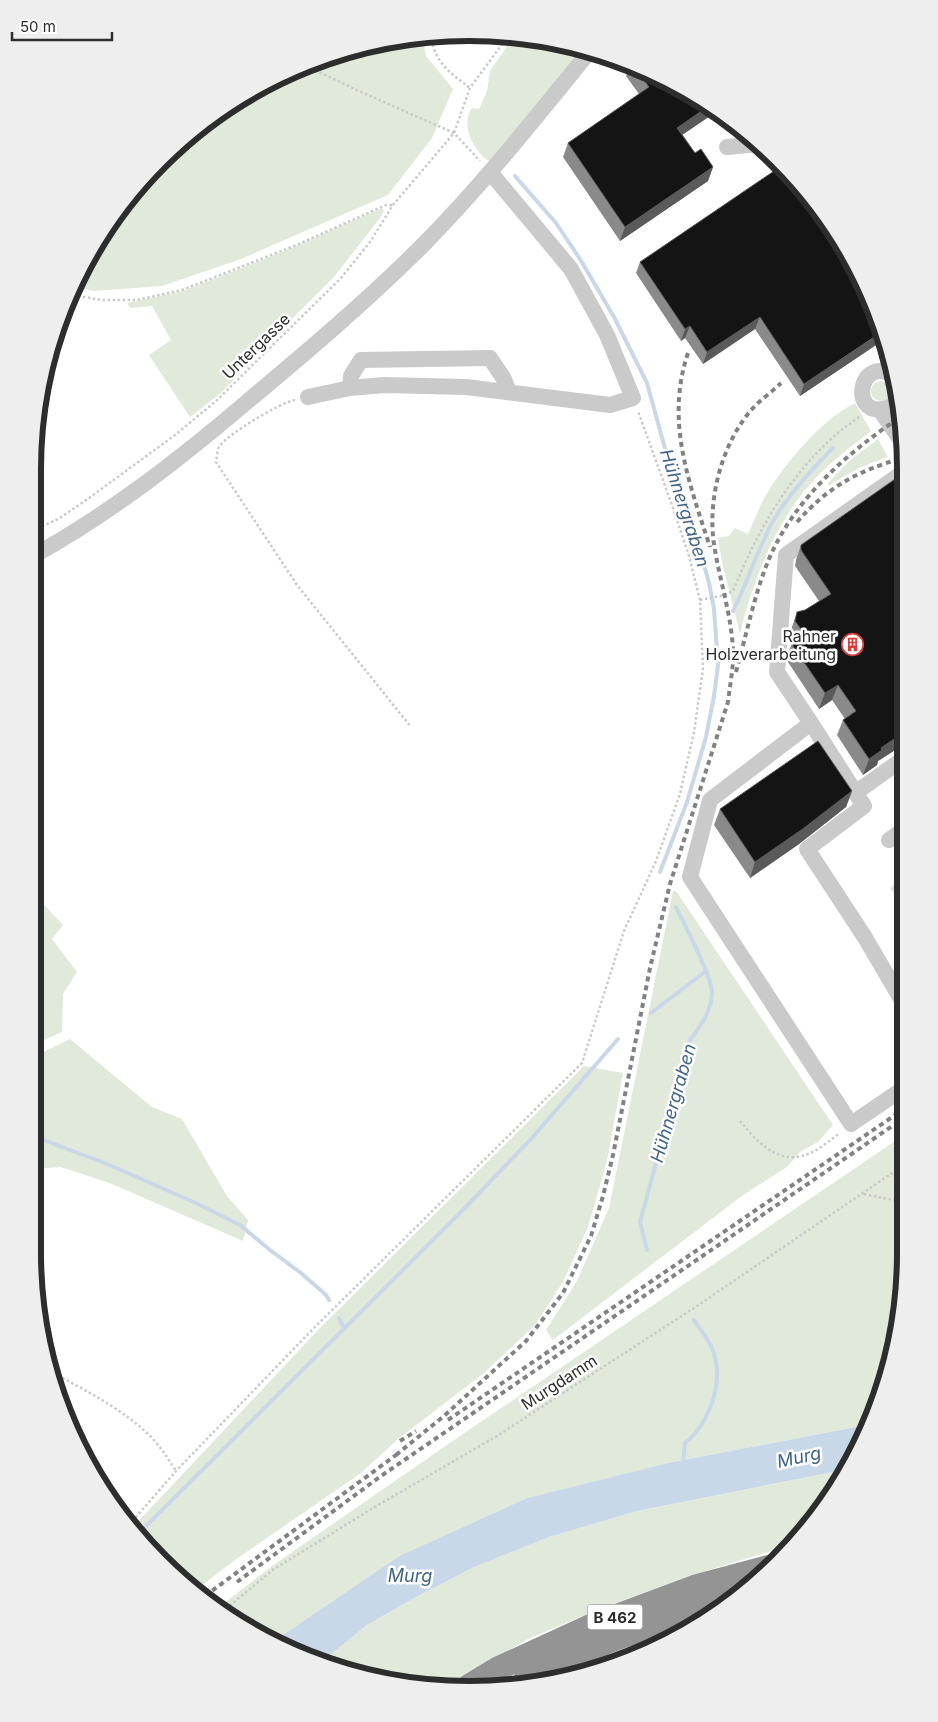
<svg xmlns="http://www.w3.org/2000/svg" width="938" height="1722" viewBox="0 0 938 1722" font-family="Inter,sans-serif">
<rect width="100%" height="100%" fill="#fff"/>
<path fill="#e1e9db" d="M422 36 426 56 453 89 432 138 388 195 241 259 162 286 93 291 76 287 91 251 141 181 203 123 276 78 356 47Z
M514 36H526L587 50 493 162C476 158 459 124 472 108L479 109 487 91 490 71Z
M382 208 384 211 380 218 334 277 270 341 221 393 190 417 149 355 171 340 152 306 130 308 127 303 183 291 282 252Z
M871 391a10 10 0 1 1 20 0a10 10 0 1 1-20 0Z
M855 403 871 431C851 447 830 462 813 481 775 522 753 580 740 634L722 562 718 538 729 536 735 528 748 534C754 522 759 507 766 495 786 462 820 421 855 403Z
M878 439 888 457C866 464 848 473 829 486L828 483 849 461Z
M903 878V908L890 888Z
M673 891H676L833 1125 818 1142 800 1152 787 1167 743 1195 553 1340 546 1330 577 1281 609 1208Z
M33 893 63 925 52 939 77 972 63 994 62 1032 33 1045Z
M70 1039 152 1107 182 1119 227 1196 248 1220 243 1241 112 1184 61 1167 33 1169V1057Z
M584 1066 623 1073 607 1161 588 1227 563 1282 535 1325 484 1373 398 1439 361 1473 235 1560 197 1589 132 1528 318 1330Z
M904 1135 905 1281 891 1366 866 1425 668 1463 527 1498 399 1556 277 1639 227 1616 218 1608 272 1566 457 1438Z
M848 1469 785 1547 686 1577 599 1609 528 1639 453 1684 356 1675 324 1660 367 1625 418 1596 472 1568 549 1537 637 1511Z"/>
<path fill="#c8d8e8" d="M866 1425 848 1469 637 1511 549 1537 472 1568 418 1596 367 1625 324 1660 277 1639 399 1556 527 1498 668 1463Z"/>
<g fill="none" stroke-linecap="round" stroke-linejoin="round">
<path stroke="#c8d8e8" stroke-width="4" d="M515 176 556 223 580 259 614 317 647 383 674 481 696 536 709 583 714 609 718 665 714 696 706 737 687 802 660 872
M733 611C749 580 758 546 776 516 792 491 812 469 833 448
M651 1013 706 971
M33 1136 107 1164 198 1204 240 1225 270 1250 301 1273 326 1295 329 1300
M647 1250 640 1222 689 1042C699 1027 711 1013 712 994 713 978 684 924 676 907
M339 1318 344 1328
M683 1464 685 1443C711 1421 726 1378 711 1346 707 1337 699 1328 694 1320
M138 1534 460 1213 531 1139 618 1039"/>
<path stroke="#cacaca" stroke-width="2.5" stroke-dasharray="2.5 2.5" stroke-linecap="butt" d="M430 35C436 64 448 71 470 88
M306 66 359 91 454 133 480 161
M73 295 102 300H137L182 290 294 246 386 205H393
M295 400C281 402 226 435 219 447 217 451 217 458 216 462L297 585 411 727
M33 531 60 518 89 498 175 435 215 402 341 278 370 242 393 205 454 133 470 88 508 36
M700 600 724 595 733 591C756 534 785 482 830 440 839 431 850 424 860 416
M740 1121C757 1142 779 1166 808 1154 819 1150 830 1140 840 1133
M864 1194 904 1202
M53 1375 59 1376C92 1394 127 1412 153 1439 162 1449 169 1460 176 1471
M129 1525 176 1471 312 1330 582 1063 624 931 656 861 680 794 694 732 703 669 700 600 689 556 673 508 638 411
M222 1612 274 1569 373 1508 497 1436 697 1306 904 1165"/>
<path stroke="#cacaca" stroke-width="16" d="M727 147 759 144
M894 377C861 352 848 415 883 409 891 408 895 403 898 397
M350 388 351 376 361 360 490 358 504 379 509 392
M308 397 350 388 384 385 466 387 610 405 633 398 607 335 571 269 490 172
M880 410 902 442
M902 473 786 555 777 672 811 723 864 806 807 849 864 936 904 1004
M33 556C111 513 181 458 248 401 309 350 368 300 424 244 484 183 536 117 590 51
M811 723 710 800 690 877 851 1124 904 1088
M855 793 903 759
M889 840 903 830"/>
<path stroke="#949494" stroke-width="24" d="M524 1682 607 1642 706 1605 729 1598
M469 1686 497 1669 595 1624 697 1586 768 1567"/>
<path stroke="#828282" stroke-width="4" stroke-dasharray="5 4" stroke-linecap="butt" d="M688 353C665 421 689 482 710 547
M797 522C829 486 856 472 902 458
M736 672C746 636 755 592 769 559 795 498 848 452 902 416
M448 1420 904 1109
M400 1441 416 1431
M396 1455 444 1416 526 1341 563 1293 591 1236 603 1196 613 1155 650 968 670 884 728 702C730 684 734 666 733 649 731 613 719 578 714 544 707 498 723 439 755 406 763 398 773 391 781 383
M237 1582 381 1476 904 1118
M205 1596 400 1452"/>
</g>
<path fill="#8a8a8a" d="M630 65 687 91 683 135 695 153 713 167 708 181 620 241 563 157 568 143 639 94 626 76Z
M640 262 882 328 885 339 800 396 755 329 703 364 685 338 681 341 636 273Z
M902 483 903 745 878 761 877 765 863 775 837 735 843 720 845 719 832 700 819 709 788 662V653L793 641 790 637 792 627 797 612 805 610 819 601 795 566 796 560 801 545Z
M852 791 846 807 799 844 750 878 714 825 720 809Z"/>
<path fill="#5a5a5a" d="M709 106 716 112 672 142 677 128Z
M713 167 708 181 620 241 625 227Z
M760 317 755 329 703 364 707 352Z
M690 326 685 338 681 341 685 329Z
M883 331 885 339 800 396 804 384Z
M838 685 832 700 819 709 825 693Z
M903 733V745L878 761 877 765 863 775 869 759 881 748Z
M852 791 846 807 799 844 750 878 755 862Z"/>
<path fill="#141414" stroke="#5a5a5a" d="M635 67 687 91 709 106 677 128 695 153 701 149 713 167 625 227 568 143 649 87Z
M780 167 832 227 882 328 883 331 804 384 760 317 707 352 690 326 685 329 640 262Z
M898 477 902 483 903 733 881 748 882 750 869 759 843 720 856 711 838 685 825 693 793 646 794 638 803 632 795 621 797 612 805 610 831 594 801 550V545Z
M818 741 852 791 804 828 755 862 720 809Z"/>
<defs>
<symbol id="building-ring" viewBox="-11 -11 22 22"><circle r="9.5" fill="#fff" stroke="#da3e38" stroke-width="1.5"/><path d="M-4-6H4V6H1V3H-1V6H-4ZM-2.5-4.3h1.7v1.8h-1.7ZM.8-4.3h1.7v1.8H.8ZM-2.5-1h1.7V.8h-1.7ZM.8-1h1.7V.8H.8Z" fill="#da3e38"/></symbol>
</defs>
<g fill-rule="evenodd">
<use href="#building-ring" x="840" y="632" width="25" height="25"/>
</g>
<g text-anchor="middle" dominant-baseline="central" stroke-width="5" stroke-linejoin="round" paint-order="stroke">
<rect fill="#fff" stroke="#6c6c6c" stroke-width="1" x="587.5" y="1604.5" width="55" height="25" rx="4"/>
<g font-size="15" font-weight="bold" fill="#2d2d2d">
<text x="615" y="1617">B 462</text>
</g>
<g font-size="16" fill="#2d2d2d" stroke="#fff">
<text transform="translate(256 346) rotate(-44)">Untergasse</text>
<text transform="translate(559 1382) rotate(-33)">Murgdamm</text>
</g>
<g font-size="16" fill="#2d2d2d" stroke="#fff" text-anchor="end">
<text x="836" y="636">Rahner<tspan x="836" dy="18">Holzverarbeitung</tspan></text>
</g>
<g font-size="18" font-style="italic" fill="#406589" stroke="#fff">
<text transform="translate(685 508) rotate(72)">Hühnergraben</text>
<text transform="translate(673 1103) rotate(-74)">Hühnergraben</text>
<text transform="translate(799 1457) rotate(-12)">Murg</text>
<text x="410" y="1575">Murg</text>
</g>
</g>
<path d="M0 0H938V1722H0ZM469 41H469A428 428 0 0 1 897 469V1253A428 428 0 0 1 469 1681H469A428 428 0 0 1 41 1253V469A428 428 0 0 1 469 41Z" fill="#eee" fill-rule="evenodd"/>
<path fill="none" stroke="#2d2d2d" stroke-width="6" d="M469 41H469A428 428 0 0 1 897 469V1253A428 428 0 0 1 469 1681H469A428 428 0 0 1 41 1253V469A428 428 0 0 1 469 41Z"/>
<path d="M12 32v8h100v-8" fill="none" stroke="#2d2d2d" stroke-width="2.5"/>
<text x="20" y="32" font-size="15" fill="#2d2d2d" stroke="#ffffff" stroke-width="4" paint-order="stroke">50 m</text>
</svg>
